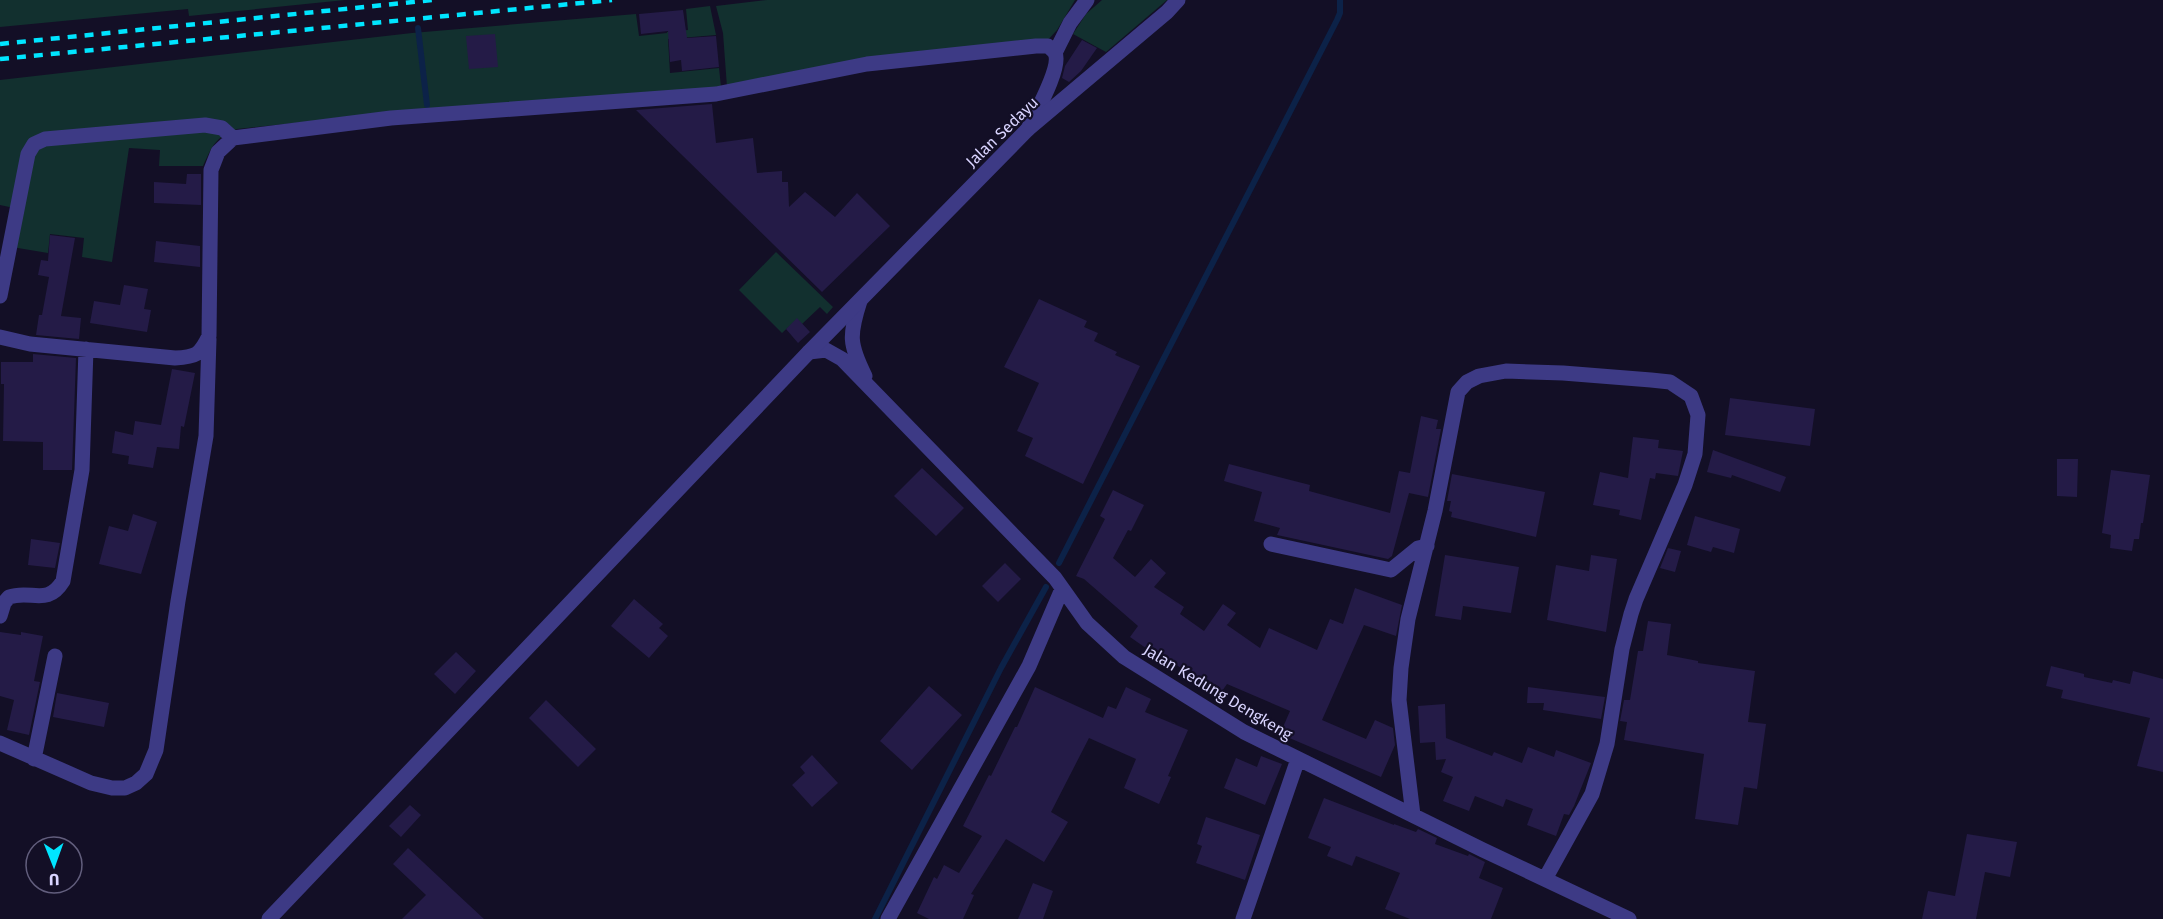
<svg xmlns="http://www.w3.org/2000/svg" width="2163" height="919" viewBox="0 0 2163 919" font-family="'Fira Sans',sans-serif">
<rect width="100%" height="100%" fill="#130f26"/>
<path fill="#12302f" d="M0 0H345L189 16 188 9 0 27Z
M767 0H1075L1057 30 1047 41 727 87 723 33 716 6Z
M1102 0H1167L1106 52 1073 34 1086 14Z
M710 6 716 35 668 39 670 73 719 68 721 87 420 110 237 129C215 138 213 144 203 166H159L160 150 129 148 112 262 82 257 84 238 50 234 48 253 12 247 19 209 0 205V80L412 33 636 14 639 36 667 33V32L688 30 686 9Z
M776 252 833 307 827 314 820 307 802 324 797 319 782 333 739 290Z"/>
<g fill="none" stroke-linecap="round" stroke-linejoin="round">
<path stroke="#0c2248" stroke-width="6" d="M418 28 427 105
M1059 563 1337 20 1340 13V0
M875 919 1001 668 1046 587"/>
</g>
<path fill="#241b47" d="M683 10 687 38 716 36 719 67 682 71 681 60 670 62 668 31 641 34 639 14Z
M495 34 498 67 469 69 466 36Z
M1082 40 1097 48 1081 71 1069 82 1062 78 1065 66Z
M712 104 716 143 753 138 757 173 782 171V182H788L789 207 805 192 835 217 857 193 890 226 822 292 636 110Z
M187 174H201V205L154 203V182L186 184Z
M50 235 75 238 61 316 81 318 79 339 36 335 39 315H42L49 277 38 275 41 260 48 261Z
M156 241 200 246V267L154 262Z
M124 285 148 289 144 309 151 310 147 332 90 323 94 301 120 305Z
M1039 299 1087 321 1084 327 1098 333 1094 341 1117 352 1115 355 1140 366 1083 484 1025 456 1033 438 1017 431 1039 383 1004 367Z
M797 318 810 332 798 343 786 329Z
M33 354 76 358 72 470H43V442L3 441 4 384H1V362H33Z
M172 369 195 373 184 427 181 426 179 449 157 447 153 468 128 464 129 456 112 453 115 431 133 435 135 421 161 425Z
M1730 398 1815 409 1810 446 1725 435Z
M1421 416 1438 420 1436 429H1441L1428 497 1409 493 1392 556 1388 559 1277 535 1280 528 1254 521 1262 492 1224 481 1229 464 1310 485 1309 491 1390 513 1399 471 1410 473Z
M1633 437 1659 440 1658 448 1683 451 1678 476 1656 473 1655 479 1650 478 1641 520 1619 515 1620 510 1593 505 1600 472 1628 478Z
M1713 450 1786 477 1780 492 1732 475 1731 478 1707 472Z
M2057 459H2078L2077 497 2057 496Z
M922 468 964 508 936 536 894 496Z
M2111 470 2150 475 2143 523H2141L2139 539H2134L2132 551 2110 548 2111 535 2102 533Z
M1452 474 1545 492 1536 537 1451 517 1452 512 1449 511 1451 501H1447Z
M1113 490 1144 505 1131 531 1128 530 1113 558 1135 577 1151 559 1166 573 1154 587 1184 607 1180 614 1204 631 1223 604 1236 613 1227 625 1260 648 1269 628 1317 650 1330 619 1343 624 1355 588 1402 605 1396 636 1364 625 1322 720 1366 739 1375 720 1393 728 1395 745 1381 777 1280 734 1290 711 1227 684 1220 694 1154 650 1153 653 1130 637 1138 626 1084 579 1076 576 1105 519 1100 516Z
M133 514 157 522 141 574 99 564 109 526 128 531Z
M1695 516 1740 529 1734 553 1713 547 1711 552 1687 545Z
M31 539 60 543 55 568 28 565Z
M1668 548 1681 551 1675 572 1660 568Z
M1445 555 1519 567 1511 613 1463 606 1461 620 1435 616Z
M1591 555 1617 559 1606 632 1547 620 1556 565 1589 571Z
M1005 563 1021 579 998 602 982 586Z
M634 599 663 624 659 628 668 636 649 658 611 626Z
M1648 621 1671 624 1667 655 1698 661V663L1755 671 1748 722 1766 724 1757 789 1744 787 1738 825 1695 819 1704 754 1624 740 1627 722 1620 721 1624 700H1630L1638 651H1643Z
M0 632 21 635V632L43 636 34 681 40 682 29 735 7 730 14 700 0 696Z
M456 652 476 671 455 694 434 674Z
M2051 666 2084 674V677L2112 683 2113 680 2130 684 2133 671 2163 679V772L2137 766 2150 718 2061 698 2063 690 2046 686Z
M929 686 962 715 912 770 880 741Z
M1035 687 1103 718 1108 706 1116 709 1126 687 1151 699 1145 712 1188 730 1168 776 1171 777 1159 804 1124 788 1136 759 1089 738 1051 812 1068 822 1044 862 1006 839 971 894 974 895 963 919H929L917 913 934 877 937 879 944 865 959 873 982 836 963 826 989 775 991 776 1015 727H1017Z
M1528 687 1605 697 1601 719 1543 710 1544 703H1527Z
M57 693 109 703 104 727 53 717Z
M546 700 596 749 578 767 529 718Z
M1445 704 1446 738 1492 756 1494 752 1522 763 1528 747 1554 757 1556 750 1591 763 1574 806 1569 815 1564 814 1556 836 1527 825 1533 809 1506 799 1503 807 1475 796 1469 811 1443 801 1453 777 1441 772 1446 759 1436 760 1435 742 1420 743 1418 706Z
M812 755 838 783 812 807 792 785 805 773 800 767Z
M1261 756 1282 764 1265 805 1224 788 1236 758 1257 767Z
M1324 798 1394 825V824L1416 832 1418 829 1437 838 1435 844 1468 856 1469 854 1485 862 1479 878 1503 888 1491 919H1410L1385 909 1400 873 1356 856 1352 866 1327 856 1331 847 1308 838Z
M410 805 421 815 401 837 389 826Z
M1206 817 1260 835 1245 880 1196 863 1202 846 1197 844Z
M1967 834 2017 842 2010 877 1985 872 1976 919H1922L1928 891 1955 896Z
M408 848 455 892 484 919H402L426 895 393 864Z
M1033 883 1053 891 1043 919H1018Z"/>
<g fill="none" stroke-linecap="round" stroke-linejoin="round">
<path stroke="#3d3a85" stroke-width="15" d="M1055 53 1070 23 1087 0
M0 296 28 154 34 144 45 139 205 125 222 128 233 138
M860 301C849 335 849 344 865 376
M0 337 30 344 175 358C196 357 200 355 209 336L211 170 218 152 233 138 391 118 716 94 867 64 1036 46H1048C1050 48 1053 50 1055 53 1062 67 1035 114 1028 129
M809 352 826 350 842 359 1055 578 1087 623 1124 657 1244 732 1483 850 1629 919
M1271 544 1391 570 1418 548 1427 546
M0 616 4 603 9 597C31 589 47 607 63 581L82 470 86 349
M0 743 91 783 112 788H125L136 783 146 774 156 750 178 601 206 436 209 339
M34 759 55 656
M1413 815 1399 700 1401 668 1408 619 1435 511 1458 392 1467 382 1479 376 1506 371 1563 373 1651 380 1670 382 1691 396 1698 415 1695 454 1685 485 1636 599 1631 614 1622 649 1607 744 1592 794 1545 879
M888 919 1029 666 1062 589
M1243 919 1298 759"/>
<path stroke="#3d3a85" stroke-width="15" d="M269 919 809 352 1028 129 1167 12 1178 0"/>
<path stroke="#00e5ff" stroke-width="4.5" stroke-dasharray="9 8" stroke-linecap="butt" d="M0 44 433 0
M0 59 612 0"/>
</g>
<g text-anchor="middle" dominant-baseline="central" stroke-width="4.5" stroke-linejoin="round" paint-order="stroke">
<g font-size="16" fill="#d9d4ff" stroke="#130f26">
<text transform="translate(1002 132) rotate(-44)">Jalan Sedayu</text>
<text transform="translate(1218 692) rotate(31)">Jalan Kedung Dengkeng</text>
</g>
</g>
<g transform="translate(54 865) rotate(179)"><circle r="28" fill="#130f26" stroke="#625e7d" stroke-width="1.5"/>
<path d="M0-4.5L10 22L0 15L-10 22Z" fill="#00e5ff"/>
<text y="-9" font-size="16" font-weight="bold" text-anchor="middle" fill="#d9d4ff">U</text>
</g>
</svg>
